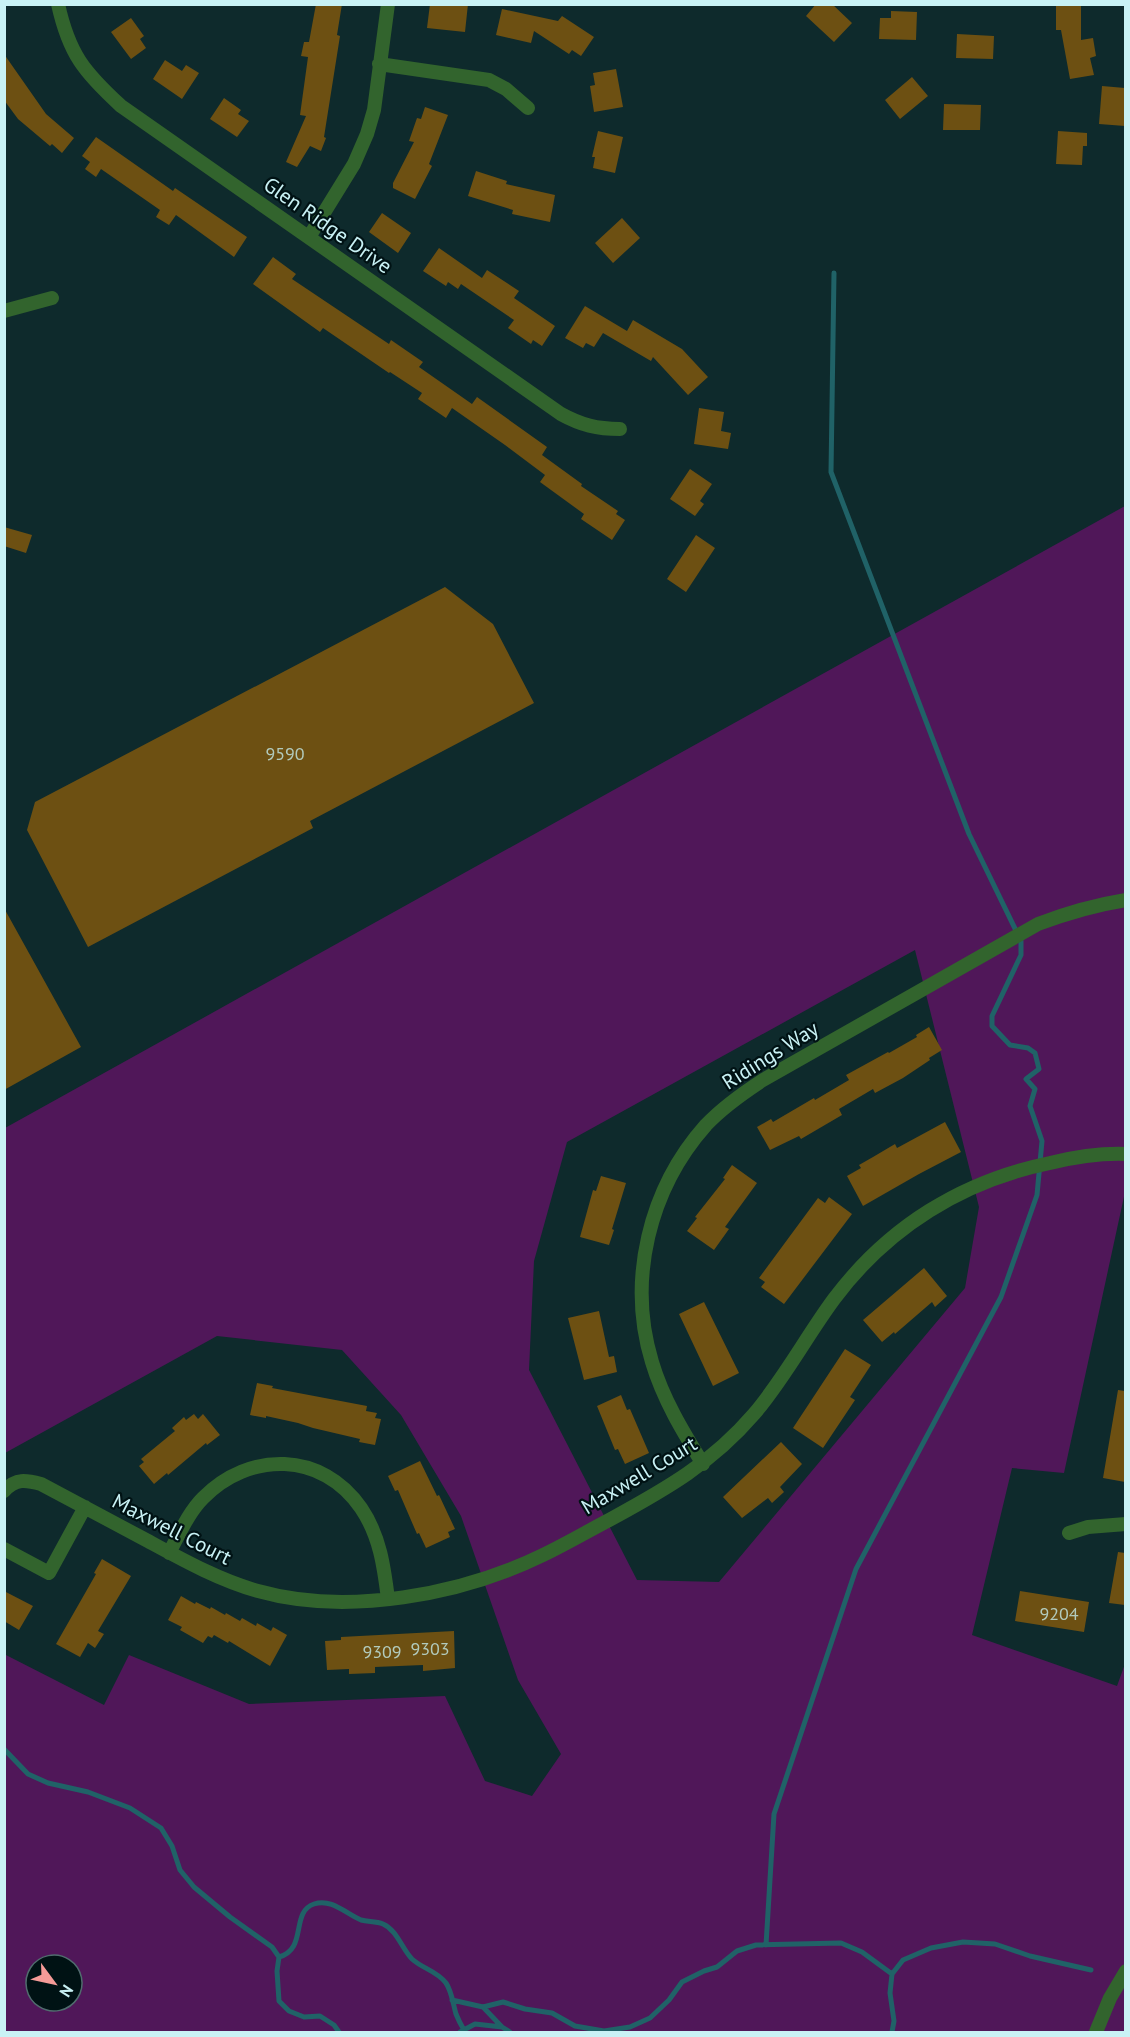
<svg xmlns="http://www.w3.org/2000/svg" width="1130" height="2037" viewBox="0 0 1130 2037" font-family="'PT Sans',sans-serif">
<rect width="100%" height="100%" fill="#0e2a2c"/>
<path fill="#501759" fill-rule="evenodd" d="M1125 506V1192L1064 1473 1012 1468 972 1635 1117 1686 1125 1664V2032H5L4 1654 104 1705 129 1655 249 1704 445 1696 485 1781 532 1796 561 1754 518 1680 461 1516 401 1415 342 1350 217 1336 5 1453V1128ZM915 950 979 1207 965 1288 719 1582 637 1580 529 1370 534 1261 567 1142ZM36 1965H72V2001H36Z"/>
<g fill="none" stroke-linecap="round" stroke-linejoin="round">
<path stroke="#206267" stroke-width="5" d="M4 1749 28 1774 48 1783 88 1792 130 1808 161 1828 172 1846 180 1870 194 1887 230 1917 272 1947 279 1957 277 1971 279 2001 289 2011 304 2017 320 2016 334 2025 339 2032
M766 1945 774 1814 856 1569 1001 1297 1037 1195 1042 1141 1030 1106 1035 1089 1026 1079 1039 1069 1035 1053 1028 1048 1010 1045 992 1026V1016L1021 955V941L969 834 831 472 834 273
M279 1957C308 1949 290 1912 314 1904 332 1898 346 1914 361 1920 368 1922 376 1921 383 1924 397 1930 402 1949 412 1959 423 1969 437 1971 446 1983 452 1992 453 2004 456 2014 458 2019 461 2025 464 2030
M452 2000 483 2007 503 2002 525 2009 552 2013 575 2026 604 2031 630 2027 650 2018 669 2000 682 1982 704 1971 717 1967 737 1951 756 1945 841 1943 862 1952 892 1974
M483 2007 502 2027
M460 2032 475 2024 502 2027 510 2032
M892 2032 894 2021 890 1993 892 1974 903 1960 931 1948 963 1942 995 1944 1030 1956 1091 1970"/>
</g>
<path fill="#6d5012" d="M316 4H342L337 35 340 36 324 137 326 138 321 151 310 146 297 167 286 162 306 116 300 115 308 57 301 56 304 42H309Z
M430 4H468L465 32 427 28Z
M816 4H832L852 23 834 42 806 16Z
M1056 4H1081V40L1093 38 1096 56 1090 58 1094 75 1070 79 1061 30H1056Z
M502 9 558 21 562 16 594 37 581 56 572 50 569 54 534 31 531 43 496 35Z
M891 11 917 12 916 40 879 39 880 18H891Z
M131 18 144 36 140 39 146 48 131 59 111 32Z
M957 34 994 36 993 59 956 58Z
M4 54 46 114 74 138 62 153 52 144 50 146 18 119 4 100Z
M165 60 182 71 186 65 199 73 182 99 153 79Z
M616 69 623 107 594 112 590 86 595 85 593 73Z
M912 77 928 96 900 119 885 100Z
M1102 86 1125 88V126L1099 124Z
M224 98 241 110 238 114 249 121 237 137 210 119Z
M944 104 981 105 980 130H943Z
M425 107 448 115 429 164 432 166 415 199 393 188V183L414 142 409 141 417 118 421 119Z
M598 131 623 137 615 173 593 168 595 157H592Z
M1058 131 1087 133V146H1083L1082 165 1056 164Z
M96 137 173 191 175 188 247 237 234 257 176 215 169 225 156 217 160 210 101 169 96 177 85 169 90 162 82 156Z
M476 171 507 181 506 184 555 195 550 222 512 214 513 210 468 196Z
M382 213 411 233 398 253 369 232Z
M622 218 640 238 613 263 595 243Z
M439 248 482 278 487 270 519 291 514 298 555 326 542 346 533 340 531 344 508 328 514 320 461 284 458 289 448 282 446 286 423 271Z
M273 257 296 274 292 279 389 344 391 340 423 362 419 367 472 404 477 397 547 447 542 455 582 484 581 486 618 511 616 514 625 520 612 540 581 519 584 514 540 482 545 475 505 445 452 408 446 418 418 399 422 393 390 372 389 373 323 328 320 332 253 284Z
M585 306 627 331 633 320 682 349 708 377 688 395 653 357 651 361 603 333 594 347 586 343 583 348 565 338Z
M699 408 724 412 721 431 731 433 728 449 694 444Z
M690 469 712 484 700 501 704 504 695 516 670 499Z
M4 527 32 535 26 553 4 546Z
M696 535 715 548 686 592 667 579Z
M445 587 493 624 534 703 310 821 313 828 88 947 27 830 35 802Z
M4 908 81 1047 4 1090Z
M929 1027 942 1050 929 1058 930 1060 903 1078 875 1093 873 1089 839 1109 842 1115 801 1139 799 1136 770 1150 757 1127 771 1119 773 1122 814 1098 815 1100 849 1080 846 1075 888 1052 889 1053 917 1037 916 1035Z
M945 1122 961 1152 919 1174 863 1206 847 1176 861 1168 859 1165 873 1157 895 1144 897 1148Z
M732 1165 757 1183 725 1227 729 1229 714 1250 687 1231 697 1218 695 1217 725 1179 723 1178Z
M601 1176 626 1183 612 1229 614 1230 609 1245 580 1237 593 1190 596 1191Z
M829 1197 852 1214 784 1304 761 1287 765 1282 759 1278 818 1198 825 1203Z
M924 1268 947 1296 935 1307 932 1302 895 1334 894 1332 882 1342 863 1320Z
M704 1302 739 1373 713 1386 679 1314Z
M599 1311 609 1357 614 1356 617 1372 584 1380 568 1318Z
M845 1349 871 1365 850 1397 855 1400 823 1448 793 1428Z
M257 1383 273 1386 272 1388 367 1406 366 1411 377 1413 375 1418 381 1419 375 1445 359 1442 360 1439 313 1428 298 1423 266 1416V1418L250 1415Z
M1118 1390 1125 1391V1482L1103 1478Z
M621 1395 627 1410 630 1409 649 1453 625 1464 618 1449 615 1450 597 1406Z
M194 1414 198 1419 203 1414 220 1435 207 1445 206 1443 168 1475 167 1473 154 1484 139 1466 144 1462 141 1459 175 1431 172 1428 184 1417 186 1420Z
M781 1442 802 1464 780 1487 784 1492 772 1503 768 1498 742 1518 723 1497Z
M420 1461 437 1496 439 1495 455 1529 448 1532 450 1537 426 1548 419 1533 417 1534 398 1490 395 1491 388 1476Z
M1118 1552 1125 1553V1605L1109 1603Z
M102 1559 131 1576 98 1631 104 1634 95 1648 88 1643 80 1657 56 1644 96 1574 94 1573Z
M4 1591 33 1606 19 1630 4 1621Z
M1020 1591 1089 1602 1084 1632 1015 1621Z
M181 1596 195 1604 196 1602 210 1609 211 1607 225 1615 226 1613 240 1621 242 1618 256 1626 257 1623 271 1631 273 1627 287 1635 270 1666 229 1641 228 1643 214 1635 212 1638 208 1636 203 1643 180 1630 182 1627 168 1620Z
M454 1631 455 1668 423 1671V1665L375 1667V1673L349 1674V1669L327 1670 325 1641 341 1640V1637Z"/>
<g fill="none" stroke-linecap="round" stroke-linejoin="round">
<path stroke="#32642d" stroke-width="14" d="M58 4C69 54 84 72 121 106L561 414C581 425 597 429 620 429
M379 64 489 80 506 89 528 108
M309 237 354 164 367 134 374 110 388 4
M4 311 52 298
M703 1464C683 1432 663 1399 652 1362 627 1280 649 1189 706 1125 723 1107 743 1093 763 1080L1038 924C1067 913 1095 905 1126 900
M4 1491C16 1478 26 1480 41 1484 76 1503 112 1522 148 1541 183 1560 219 1580 258 1591 347 1616 461 1595 543 1555 566 1544 588 1531 611 1519 666 1489 712 1463 754 1414 784 1379 806 1337 834 1299 888 1227 962 1181 1050 1163 1075 1157 1100 1153 1126 1154
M1069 1533 1088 1527 1126 1524
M4 1549 49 1573 85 1507
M169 1553C179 1535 188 1513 203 1498 249 1451 322 1451 361 1508 380 1536 384 1567 388 1599
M1096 2032 1110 1998 1126 1971"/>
</g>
<g text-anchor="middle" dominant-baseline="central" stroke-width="4.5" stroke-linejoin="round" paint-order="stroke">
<g font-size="18" fill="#b2cabc">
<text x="285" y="753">9590</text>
<text x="1059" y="1613">9204</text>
<text x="430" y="1648">9303</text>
<text x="382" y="1651">9309</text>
</g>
<g font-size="21" fill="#c9f2f5" stroke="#001214">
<text transform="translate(328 225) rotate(35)">Glen Ridge Drive</text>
<text transform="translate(770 1055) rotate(-32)">Ridings Way</text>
<text transform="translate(639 1475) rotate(-31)">Maxwell Court</text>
<text transform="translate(172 1529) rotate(27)">Maxwell Court</text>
</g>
</g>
<rect width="1130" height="2037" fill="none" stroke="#c9f2f5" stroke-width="12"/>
<g transform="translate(54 1983) rotate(123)"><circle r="28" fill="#001214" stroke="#506c6e" stroke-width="1.5"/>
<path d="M0-4.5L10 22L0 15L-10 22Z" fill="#f59b98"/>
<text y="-9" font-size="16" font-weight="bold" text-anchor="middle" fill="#c9f2f5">N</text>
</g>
</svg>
